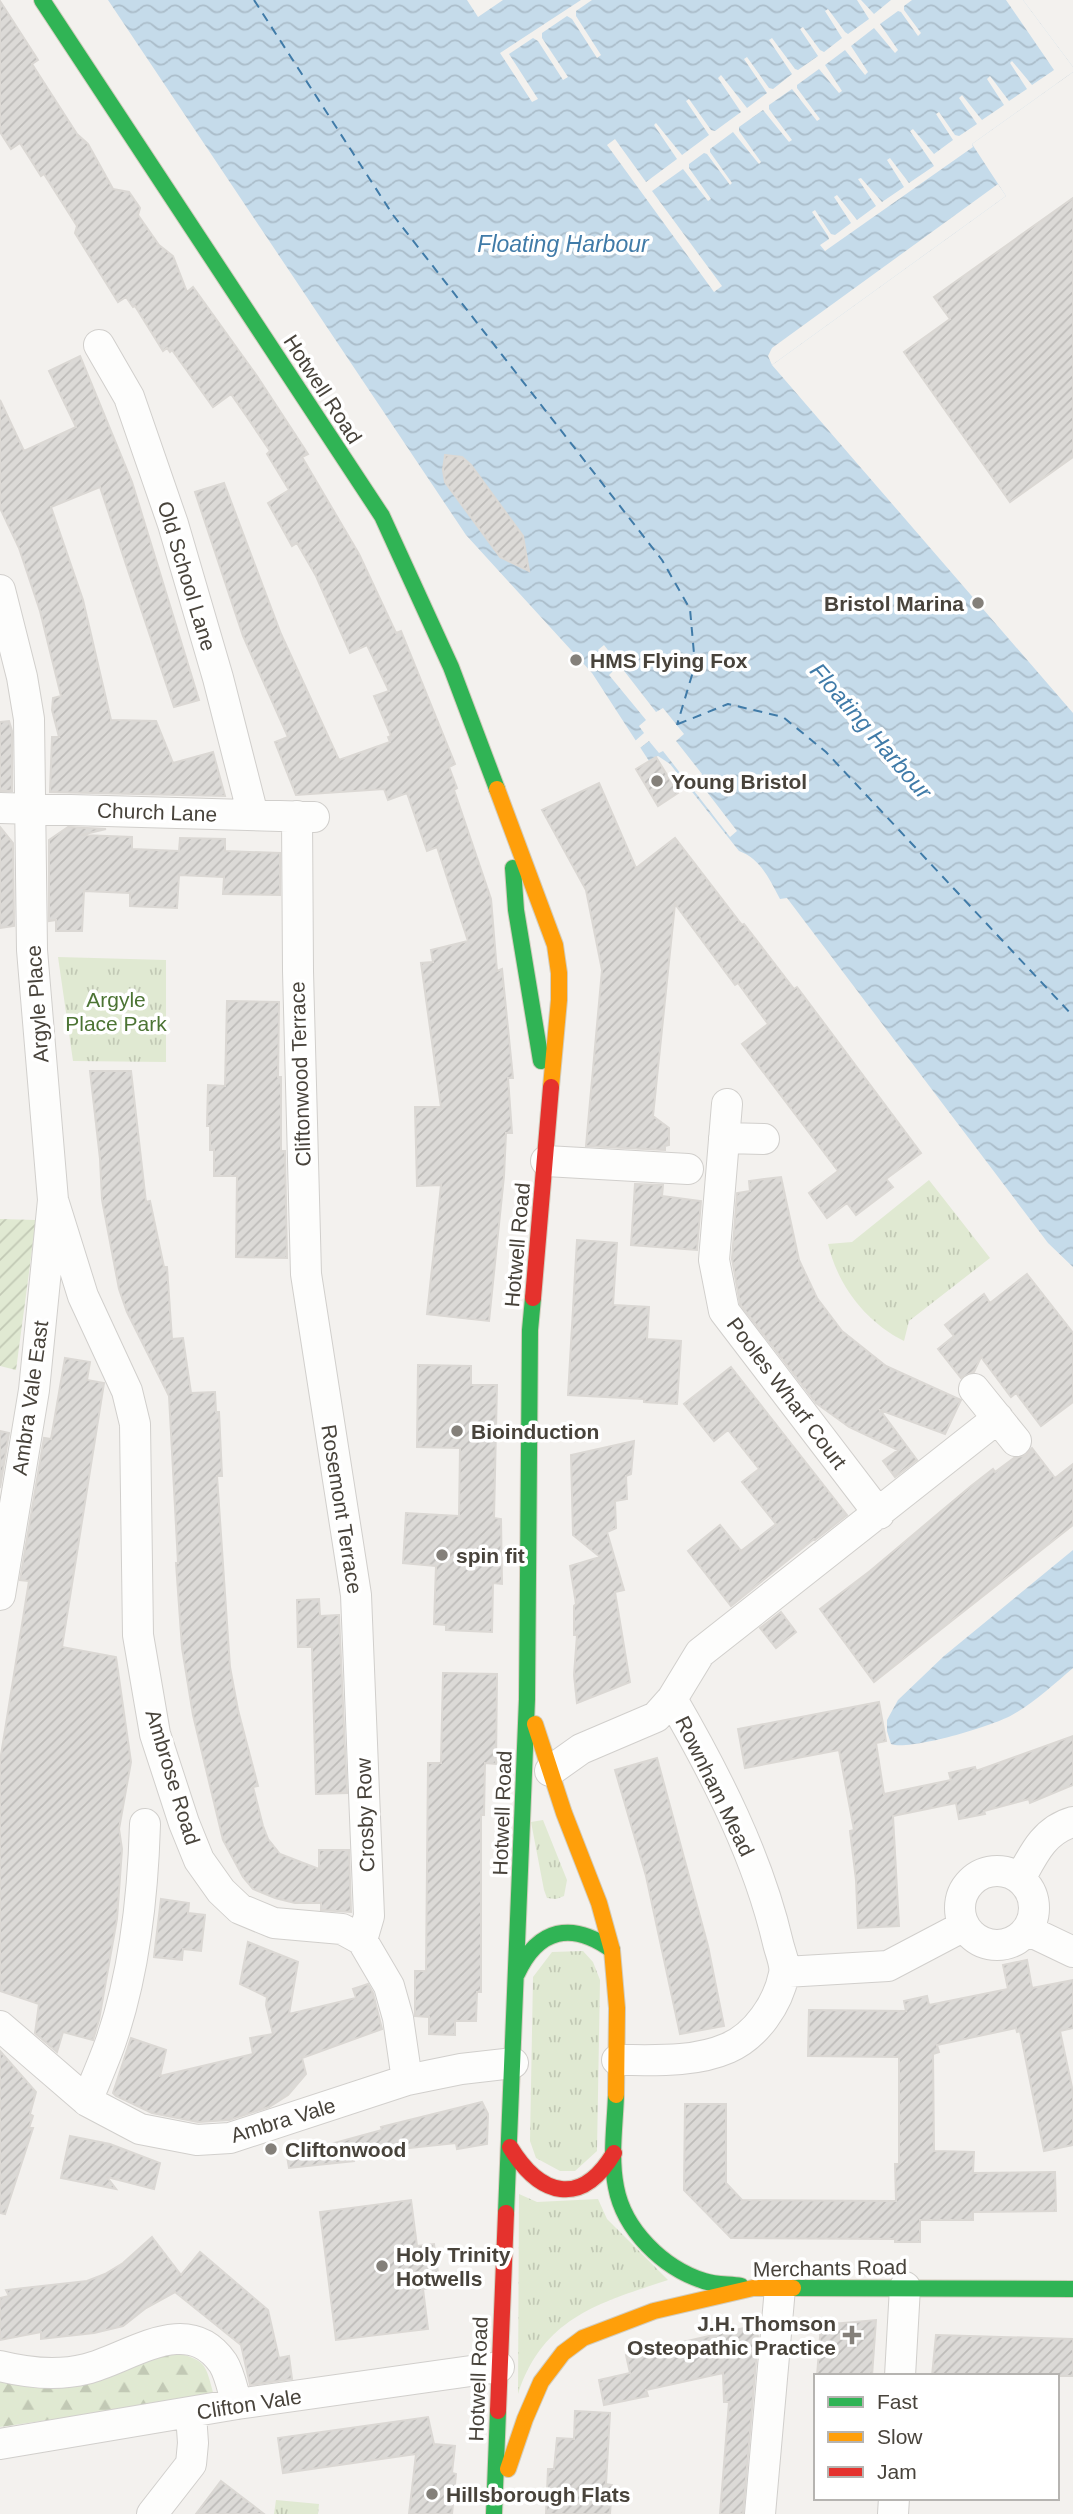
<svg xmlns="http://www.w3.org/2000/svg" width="1073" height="2514" viewBox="0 0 1073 2514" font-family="Arial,sans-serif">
<defs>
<pattern id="grass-tufts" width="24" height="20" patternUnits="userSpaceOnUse" patternTransform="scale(1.75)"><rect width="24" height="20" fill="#e0e9d2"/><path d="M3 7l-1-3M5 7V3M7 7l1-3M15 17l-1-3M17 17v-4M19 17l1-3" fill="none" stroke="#c2c9b5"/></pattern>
<pattern id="forest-firs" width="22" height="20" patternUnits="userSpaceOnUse" patternTransform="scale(1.75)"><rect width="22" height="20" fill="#e0e9d2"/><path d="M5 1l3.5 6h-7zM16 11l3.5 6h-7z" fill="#c2c9b5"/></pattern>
<pattern id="garden-furrows" width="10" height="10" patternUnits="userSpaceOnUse" patternTransform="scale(1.75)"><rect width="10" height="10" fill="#e0e9d2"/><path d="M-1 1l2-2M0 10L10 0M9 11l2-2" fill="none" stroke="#c2c9b5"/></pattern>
<pattern id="water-waves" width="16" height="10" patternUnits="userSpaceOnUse" patternTransform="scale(1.75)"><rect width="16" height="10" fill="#c5dbea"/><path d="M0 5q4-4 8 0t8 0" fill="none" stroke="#abbdca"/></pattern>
<pattern id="building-hatch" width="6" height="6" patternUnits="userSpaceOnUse" patternTransform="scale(1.75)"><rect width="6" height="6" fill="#dcdad7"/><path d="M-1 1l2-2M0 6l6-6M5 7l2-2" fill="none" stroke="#bebcb9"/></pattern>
</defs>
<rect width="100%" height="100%" fill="#f3f1ee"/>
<path fill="url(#grass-tufts)" d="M58 957 166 960V1062L73 1061Z
M929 1180 990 1258 909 1321 904 1341C866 1322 838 1286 828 1244L852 1242Z
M543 1820 567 1880 564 1896 556 1899 547 1898 544 1890 531 1822Z
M583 1951 593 1962 600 1980 597 2151 575 2171H560L536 2158 530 2141 533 1977 552 1952Z
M519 2194 537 2202 598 2199 607 2219 668 2280C598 2303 543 2318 518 2394Z
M276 2500 319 2504 318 2514H274Z"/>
<path fill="url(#forest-firs)" d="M172 2352C206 2360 205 2362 214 2396L0 2427V2377L43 2388 76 2385Z"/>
<path fill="url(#garden-furrows)" d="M0 1219 36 1220 16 1370 0 1366Z"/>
<path fill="url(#water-waves)" d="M108 0H467L478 17 503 0H1023L1073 67V72L972 144 1006 196 772 365 1073 713V1267L1048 1243 787 898 780 899C769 879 761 859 739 851L670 764 658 756 649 761 592 673 466 535Z
M1073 1550V1668C1054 1684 1034 1703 1012 1715 993 1726 910 1751 891 1744L887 1731V1720L898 1700 944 1656Z"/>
<path fill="#f3f1ee" d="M581 0H592L576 11V16L601 55 597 58 572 19 567 16 542 33V38L568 77 563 80 538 41 533 38 509 54 538 99 532 102 500 53Z
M857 0H861L874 14 891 0H912L904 6V10L921 33 918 36 901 12 898 11 880 24 898 50 895 53 874 28 851 46 868 72 865 75 845 50 825 65 842 91 839 93 819 69 797 85V88L820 119 817 121 792 89 769 105V109L792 140 789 142 763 110 739 127V131L761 162 759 164 733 132 710 149V152L732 183 730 185 707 154 704 153 689 164V168L711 199 708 201 683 169 652 191 722 286 714 292 607 145 615 139 646 182 677 159 654 125 656 123 682 155 709 135 686 101 689 99 711 130 715 131 741 112 718 78 721 75 747 108 767 93 744 59 747 57 769 88 773 89 792 74 769 40 772 38 795 69 798 70 818 56 800 29 803 27 820 50 824 52 842 38 825 11 828 9 845 32 848 34 869 19Z
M1006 0H1023L1073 67V72L972 144 973 147 825 251 820 245 829 239 828 236 812 212 815 210 831 234 835 235 851 223 834 197 837 195 857 220 876 206 858 179 861 178 882 202 904 187 887 160 890 158 909 183 934 166 910 131 913 129 934 154 953 140 936 114 939 112 955 135 959 136 977 124 959 98 962 95 982 120 1004 105 987 79 990 76 1009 101 1027 89 1010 63 1012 61 1032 85 1054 70Z
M998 184 1006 196 772 365 768 356 772 348Z
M604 645 656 712 663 708 684 734 676 741 702 774 697 779 737 831 730 837 663 751 659 753 649 741 640 748 635 741 644 733 639 726 646 720 609 675 614 670 598 650Z"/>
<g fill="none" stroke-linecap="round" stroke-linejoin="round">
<path stroke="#407ba8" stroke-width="2" stroke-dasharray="9 7" stroke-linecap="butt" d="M254 0 393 215 662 560 690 609 695 665 677 725
M678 724 728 704 783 717 826 752 1073 1016"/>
</g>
<path fill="url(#building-hatch)" stroke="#dbd8d4" stroke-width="2" d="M0 1 38 60 32 64 77 134 88 144 113 189 129 192 140 208 138 215 159 245 173 256 187 292 193 287 257 376 308 454 302 457 359 554 396 633 401 631 455 764 449 767 457 788 454 790 491 899 497 971 502 969 513 1078H508L512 1133H506L504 1176 489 1321 427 1314 441 1185 417 1186 415 1107H441L421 963 433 962 431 950 468 941 437 847 427 851 407 793 388 800 384 789 296 795 275 742 288 737 243 636 195 492 224 483 281 634 339 760 390 742 388 737 391 736 374 696 389 691 367 645 350 653 316 576 297 543 292 546 268 503 289 490 267 454 270 451 247 417 231 394 213 407 172 350 170 352 167 348 163 351 135 306 133 307 126 297 118 302 75 233 77 226 44 174 41 176 20 143 11 149 0 132Z
M1073 198V457L1010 502 904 352 950 319 934 297Z
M80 356 132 482 199 700 174 707 100 487 51 507 83 600 111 720 156 721 173 763 213 752 225 796 50 792 52 737H59L52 710 53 698 61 696 40 611 19 548 0 508V400L24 451 76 427 49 371Z
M445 455 462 457 471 465 523 536 529 571 500 557 445 482 443 470Z
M9 721 12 731V791H0V722Z
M656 757 678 793 658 806 636 769Z
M599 783 636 868 675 838 742 925 744 924 794 989 797 987 921 1153 886 1179 893 1187 856 1215 847 1203 827 1218 809 1193 838 1171 742 1044 768 1024 738 983 735 985 675 904 653 1116 669 1128V1145L665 1146V1150L586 1146 602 970 586 890 542 810Z
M0 827 13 843 14 926 0 928Z
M68 827 106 829 81 835 132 837V849L179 851 180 838 225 839V851L280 853V895L223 894 224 877 179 875 177 908 130 906V893L84 891 82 931H56V920L49 921V840Z
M227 1001 279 1002 278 1077H281V1151H285L287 1258 236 1257 237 1176H214V1150H210V1126H207L208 1085 225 1086Z
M90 1071H131L146 1202 150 1201 164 1267H167L172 1339 183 1338 191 1393 215 1392 216 1412H219L222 1476H217L230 1667 238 1710 258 1786 253 1787 263 1826 268 1839 280 1854 319 1869V1850H349L351 1912 321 1910V1903H295L275 1898 253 1889 243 1877 223 1840 193 1715 182 1648 176 1563H178L169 1396 127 1312 119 1289 102 1200 100 1159Z
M781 1177 799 1260 817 1298 842 1331 886 1366 961 1400 945 1434 880 1410 917 1460 895 1477 883 1461 898 1450 849 1427 816 1403 740 1304 732 1259 737 1193 750 1191 749 1181Z
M635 1184 663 1185 662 1196 701 1201 697 1250 631 1245Z
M577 1240 617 1243 613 1305 649 1307 647 1339 681 1341 677 1404 644 1402V1399L568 1395Z
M1027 1274 1073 1333V1402L1041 1426 1016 1393 1011 1397 981 1357 974 1372 961 1378 938 1349 954 1336 945 1325 984 1294 990 1303Z
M65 1358 90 1362 87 1380 104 1383 62 1647 116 1657 131 1762 119 1829 122 1849 117 1919 99 2020 93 2040 63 2032 57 2052 35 2033 39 2004 0 1991V1761L29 1581 20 1580 44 1438 51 1439Z
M418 1365 471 1366V1385H497L494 1518 501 1519 502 1584 493 1583 492 1632 446 1630V1625L434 1624 436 1566 403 1563 406 1513 459 1516 460 1448 417 1447Z
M731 1367 847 1515 815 1540 814 1539 731 1606 688 1551 720 1525 741 1551 776 1524 742 1482 759 1469 728 1430 714 1441 684 1404Z
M0 1431 9 1433 0 1488Z
M634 1441 631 1474 626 1476 627 1499 615 1501 616 1528 607 1532 624 1590 615 1592 630 1682 577 1703 574 1675 577 1635H574V1606L576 1604 570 1566 600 1557 573 1535 571 1455Z
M1032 1448 1055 1478 1073 1464V1525L874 1682 820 1609 870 1571 971 1486 993 1469 995 1472 1014 1458 1026 1455Z
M319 1599 320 1616 339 1615 347 1793 316 1794 312 1647H298L297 1600Z
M781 1612 796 1632 776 1648 760 1628Z
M443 1673 497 1674 496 1764 485 1763 484 1815H481V1992H477L476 2021H455V2035L429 2034V2017L415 2016V1971H426L428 1763H441Z
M879 1702 886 1741 876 1743 884 1794 951 1780 949 1773 975 1767 976 1771 1073 1736V1785L1030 1803 1029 1799 984 1811 985 1814 959 1819 956 1803 893 1816 899 1926 858 1928 856 1880 850 1831 854 1830 839 1750 745 1768 738 1729Z
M657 1758 708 1946 724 2026 680 2034 646 1876 615 1770Z
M161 1899 189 1903 188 1913 205 1915 201 1951 183 1949 182 1960 154 1957Z
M248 1942 298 1962 289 2014 356 1998 353 1989 368 1984 373 1993 382 2029 302 2058 306 2074 288 2095 269 2107 229 2120 198 2122 152 2113 116 2096 113 2093 131 2038 166 2050 160 2076 253 2054 250 2038 273 2034 266 2005 267 1997 240 1984Z
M1027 1960 1032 1988 1073 1980V2028L1060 2031 1073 2092V2145L1044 2151 1020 2031 1017 2032 1016 2028 937 2045 939 2052 933 2054 934 2151 974 2152 973 2173 1055 2172 1056 2211 973 2212V2220H920V2242H895V2239L731 2238 684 2190 685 2104H726V2183L742 2200 896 2201 895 2164H899V2057L808 2056 809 2010 906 2011 904 2001 927 1996 929 2005 1008 1989 1003 1965Z
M0 2051 36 2092 30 2114 33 2116 29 2128H33L5 2214 0 2213Z
M482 2102 488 2114 487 2144 457 2149 456 2143 353 2154 354 2161 289 2168 287 2156 382 2130 381 2127Z
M70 2136 110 2144 160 2163 154 2189 107 2177 116 2189 61 2178Z
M411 2200 417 2246 434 2244 440 2287 423 2289 428 2329 336 2340 320 2212Z
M152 2237 181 2275 200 2252 268 2310 279 2358 289 2356 292 2379 250 2385 241 2345 175 2292 146 2308 123 2326 94 2333 41 2339V2332L0 2340V2298L9 2296 6 2290 87 2281 105 2274 123 2263Z
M876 2320 872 2376H817L821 2325Z
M757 2325 758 2338 743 2514H720L729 2402H724L723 2373 646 2390 648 2396 604 2405 599 2380 630 2373 626 2355Z
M936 2335 1073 2339V2376H932Z
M575 2411 610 2413 606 2484 612 2485 610 2514H546L548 2469H554L557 2438 574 2439Z
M428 2417 434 2444 455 2446 452 2473 456 2474 452 2514H409L416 2454 283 2473 278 2438Z
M221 2481 264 2514H196Z"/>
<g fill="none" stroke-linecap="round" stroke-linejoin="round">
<defs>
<path id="street" d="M99 345 129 397 173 524 218 678 253 815
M0 590 22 677 29 719 32 950 53 1200 34 1390 0 1595
M0 808 314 817
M297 816 298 971 306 1274 356 1595 369 1916 362 1940
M727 1104 714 1260 724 1311 879 1514
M724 1138 764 1139
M546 1161 688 1169
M53 1200 83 1296 127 1391 135 1424 138 1635 155 1734 184 1823 199 1860 221 1891 240 1909 274 1923 342 1929 362 1940 389 1986 398 2018 407 2080
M974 1389 1016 1441
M550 1771 581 1749 656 1717 672 1699 700 1653 998 1418
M960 1908a37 37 0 1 1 74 0a37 37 0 1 1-74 0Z
M1020 1879C1033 1855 1044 1830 1073 1822
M1027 1930 1073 1952
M785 1972 888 1966 964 1926
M0 2026 87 2101 140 2129 197 2140 230 2138 407 2080 461 2069 513 2063
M617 2060C652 2060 694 2063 728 2048 756 2036 778 2004 784 1974 786 1965 780 1952 778 1943 758 1857 716 1775 672 1699
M87 2101C95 2081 104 2061 111 2041 134 1974 143 1895 145 1824
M0 2366C28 2373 58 2376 86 2369 130 2358 187 2311 223 2363 230 2374 233 2392 237 2404
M900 2376 905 2287
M0 2444 237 2404 499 2367
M152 2514 191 2464 193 2443 191 2414
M760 2514 780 2288
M893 2514 894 2498"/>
<path id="fast" d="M42 0 382 516 451 667 497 789
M513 868 516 910 541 1061
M517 1974C538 1928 572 1921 612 1950
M616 2095C615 2125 610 2157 616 2187 624 2230 663 2268 704 2281 716 2285 729 2284 741 2286
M506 2213 527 1699 530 1330 533 1298
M793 2288 1073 2289
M494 2514 498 2411"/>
<path id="slow" d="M497 789 555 945 559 973V1000L551 1087
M535 1724 564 1813 599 1903 612 1950 617 2008 616 2095
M508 2469 525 2419 541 2382 563 2353 583 2338 654 2311 753 2288H793"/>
<path id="jam" d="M533 1298 551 1087
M510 2147C540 2196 581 2208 614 2153
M498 2411 506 2213"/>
</defs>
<use href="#street" stroke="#d1cfcc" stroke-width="32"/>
<use href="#fast" stroke="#d3cdbe" stroke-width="18"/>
<use href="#slow" stroke="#d3cdbe" stroke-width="18"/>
<use href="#jam" stroke="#d3cdbe" stroke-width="18"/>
<use href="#street" stroke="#fdfdfc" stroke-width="30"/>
<use href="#fast" stroke="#30b455" stroke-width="16"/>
<use href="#slow" stroke="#ff9f0a" stroke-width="16"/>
<use href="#jam" stroke="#e5322d" stroke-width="16"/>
</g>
<g fill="#84807a" stroke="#fff" stroke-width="2.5">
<circle cx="978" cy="603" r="7"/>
<circle cx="576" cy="660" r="7"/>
<circle cx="657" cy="781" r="7"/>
<circle cx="457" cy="1431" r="7"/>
<circle cx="442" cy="1555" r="7"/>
<circle cx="271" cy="2149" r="7"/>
<circle cx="382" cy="2266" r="7"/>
<path d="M848.5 2324.5h7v7h7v7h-7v7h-7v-7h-7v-7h7z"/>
<circle cx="432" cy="2494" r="7"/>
</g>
<g text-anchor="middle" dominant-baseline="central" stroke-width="7" stroke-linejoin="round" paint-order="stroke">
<g font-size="21" fill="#48433b" stroke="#fff">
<text transform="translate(323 389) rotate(57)">Hotwell Road</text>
<text transform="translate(187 576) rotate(73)">Old School Lane</text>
<text transform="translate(157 812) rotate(2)">Church Lane</text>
<text transform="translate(37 1004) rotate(-94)">Argyle Place</text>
<text transform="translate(300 1074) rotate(-92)">Cliftonwood Terrace</text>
<text transform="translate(517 1245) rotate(-85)">Hotwell Road</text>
<text transform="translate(787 1393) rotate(53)">Pooles Wharf Court</text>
<text transform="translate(30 1398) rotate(-82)">Ambra Vale East</text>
<text transform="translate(342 1509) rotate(81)">Rosemont Terrace</text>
<text transform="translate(173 1777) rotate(73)">Ambrose Road</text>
<text transform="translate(715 1786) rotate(64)">Rownham Mead</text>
<text transform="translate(502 1813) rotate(-88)">Hotwell Road</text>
<text transform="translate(365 1815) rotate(-92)">Crosby Row</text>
<text transform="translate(283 2120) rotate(-17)">Ambra Vale</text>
<text transform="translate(830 2268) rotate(-1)">Merchants Road</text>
<text transform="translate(478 2379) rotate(-88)">Hotwell Road</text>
<text transform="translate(249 2404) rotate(-9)">Clifton Vale</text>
</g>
<g font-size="21" font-weight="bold" fill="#48433b" stroke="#fff" text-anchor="start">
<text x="964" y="603" text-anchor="end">Bristol Marina</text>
<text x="590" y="660">HMS Flying Fox</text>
<text x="671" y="781">Young Bristol</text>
<text x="471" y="1431">Bioinduction</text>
<text x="456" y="1555">spin fit</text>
<text x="285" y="2149">Cliftonwood</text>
<text x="396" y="2254">Holy Trinity<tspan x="396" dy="24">Hotwells</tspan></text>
<text x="836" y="2323" text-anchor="end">J.H. Thomson<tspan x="836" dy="24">Osteopathic Practice</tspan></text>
<text x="446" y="2494">Hillsborough Flats</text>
</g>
<g font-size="21" fill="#4c7434" stroke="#fff">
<text x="116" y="999">Argyle<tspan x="116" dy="24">Place Park</tspan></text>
</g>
<g font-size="23" font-style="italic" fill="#407ba8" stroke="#fff">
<text x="563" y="244">Floating Harbour</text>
<text transform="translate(871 731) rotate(49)">Floating Harbour</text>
</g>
</g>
<rect x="814" y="2374" width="245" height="126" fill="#ffffff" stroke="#b6b4b1" stroke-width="2"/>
<rect x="828" y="2397" width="35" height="10" fill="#30b455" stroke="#b6b4b1" stroke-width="2"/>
<text x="877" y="2409" font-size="21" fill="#48433b">Fast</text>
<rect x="828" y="2432" width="35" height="10" fill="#ff9f0a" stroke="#b6b4b1" stroke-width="2"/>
<text x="877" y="2444" font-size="21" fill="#48433b">Slow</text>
<rect x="828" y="2467" width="35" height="10" fill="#e5322d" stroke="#b6b4b1" stroke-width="2"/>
<text x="877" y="2479" font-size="21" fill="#48433b">Jam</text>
</svg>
